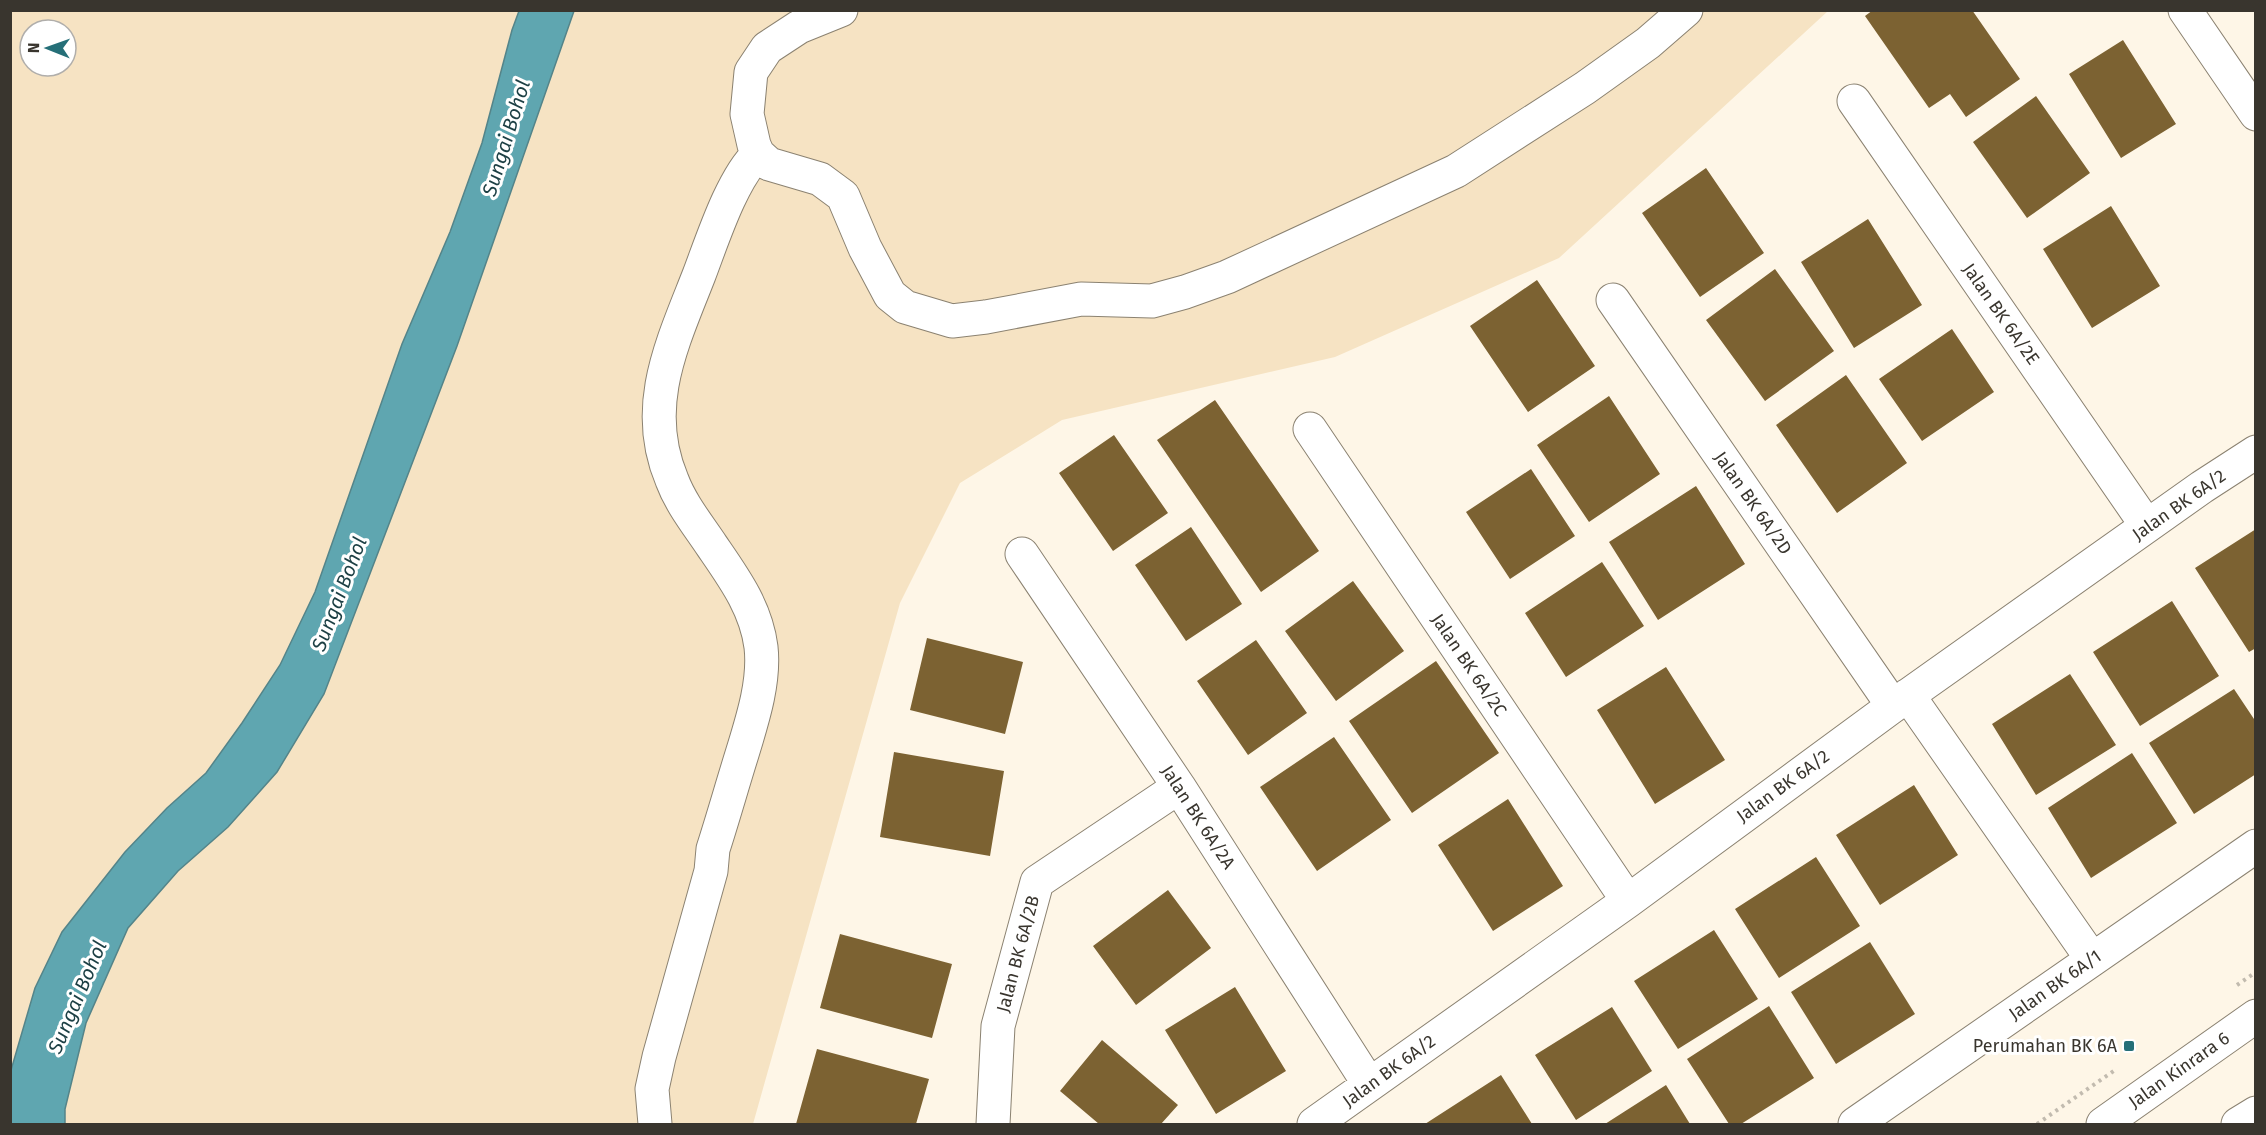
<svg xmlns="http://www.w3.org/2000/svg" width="2266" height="1135" viewBox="0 0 2266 1135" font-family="'Fira Sans',sans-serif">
<rect width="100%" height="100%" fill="#fef6e7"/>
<path fill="#f6e3c3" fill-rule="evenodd" d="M10 11H1828L1559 258 1335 357 1062 420 960 483 900 603 753 1124H11ZM30 30H66V66H30Z"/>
<path fill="#5fa6b0" stroke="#548489" stroke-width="1.5" d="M519 11H574L457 346 324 694 277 772 228 827 178 871 128 928 86 1023 65 1109V1124H11V1070L35 988 62 932 125 852 167 808 206 773 242 723 280 665 315 592 402 344 450 232 482 143 512 30Z"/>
<path fill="#7c6232" d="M1873 10H1972L2020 79 1966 117 1950 94 1929 108 1865 16Z
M2123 40 2176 124 2121 158 2069 74Z
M2036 96 2090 173 2027 218 1973 142Z
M1706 168 1764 253 1700 297 1642 213Z
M2111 206 2160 286 2092 328 2043 249Z
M1868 219 1922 305 1854 348 1801 262Z
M1775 269 1834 351 1765 401 1706 320Z
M1537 280 1595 366 1528 412 1470 326Z
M1952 329 1994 392 1922 441 1879 379Z
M1846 375 1907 463 1837 513 1776 425Z
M1609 396 1660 474 1589 522 1537 445Z
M1215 400 1319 551 1261 592 1157 440Z
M1114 435 1168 513 1113 551 1059 473Z
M1531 469 1575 536 1510 579 1466 512Z
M1696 486 1745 564 1658 620 1609 542Z
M1191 527 1242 604 1186 641 1135 565Z
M2256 529V648L2249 652 2195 568Z
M1602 562 1644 626 1566 677 1525 613Z
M1353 581 1404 651 1336 701 1285 631Z
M2172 601 2219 676 2140 726 2093 652Z
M927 638 1023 662 1005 734 910 710Z
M1256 640 1307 713 1248 755 1197 681Z
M1436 661 1499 753 1412 813 1349 721Z
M1666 667 1725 760 1655 804 1597 710Z
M2070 674 2116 745 2036 795 1992 724Z
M2234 689 2256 722V774L2194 814 2149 743Z
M1334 737 1391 820 1317 871 1260 787Z
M894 752 1004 771 990 856 880 837Z
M2132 753 2177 823 2091 878 2048 808Z
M1914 785 1958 855 1880 905 1836 835Z
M1508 799 1563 886 1493 931 1438 845Z
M1816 857 1860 926 1779 978 1735 909Z
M1168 890 1211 948 1136 1005 1093 946Z
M1714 930 1758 999 1678 1049 1634 981Z
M840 934 952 964 932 1038 820 1008Z
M1870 942 1915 1014 1836 1064 1791 992Z
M1235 987 1286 1071 1216 1114 1165 1030Z
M1769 1006 1814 1078 1741 1124H1729L1687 1059Z
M1612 1007 1652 1071 1576 1120 1535 1055Z
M1102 1040 1178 1105 1161 1124H1099L1060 1091Z
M817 1049 929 1079 916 1124H796Z
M1501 1075 1532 1124H1425Z
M1666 1085 1690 1124H1605Z"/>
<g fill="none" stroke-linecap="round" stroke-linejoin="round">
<defs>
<path id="minor" d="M841 10 799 27 767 48 751 72 747 114 754 145 758 154 769 164 820 179 843 196 865 248 890 295 905 307 952 321 986 317 1081 299 1152 301 1185 292 1227 277 1456 171 1585 88 1648 43 1686 10
M2185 10 2256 114
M1854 101 2147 526
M1613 300 1893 706
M1310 429 1628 901
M1022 554 1179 787 1369 1084
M1908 695 2092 959
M655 1124 652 1089 659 1057 711 871 713 849C723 818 732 786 742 754 752 721 765 682 761 647 756 608 734 578 712 546 698 525 681 504 672 480 641 407 672 344 699 275 712 241 732 178 758 154
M993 1124 998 1026 1037 882 1179 787
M1314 1124 1628 901 1893 706 2202 487 2256 452
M1855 1124 2256 846"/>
<path id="major" d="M2103 1124 2256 1016
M2238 1124 2256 1113"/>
</defs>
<use href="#minor" stroke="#8b8271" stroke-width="35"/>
<use href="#major" stroke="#8b8271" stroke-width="35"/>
<path stroke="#c2bbaf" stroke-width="4" stroke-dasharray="3 4.5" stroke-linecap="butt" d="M2237 985 2256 972
M2037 1124 2115 1070"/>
<use href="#minor" stroke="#fff" stroke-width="33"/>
<use href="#major" stroke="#fff" stroke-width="33"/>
</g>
<rect fill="#256f78" stroke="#fff" stroke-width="2" x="2123" y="1040" width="12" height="12" rx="3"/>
<g text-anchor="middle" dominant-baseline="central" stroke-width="6" stroke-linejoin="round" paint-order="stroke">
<g font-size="18" fill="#39352e" stroke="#fff">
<text transform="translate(2001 314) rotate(55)">Jalan BK 6A/2E</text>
<text transform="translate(1753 503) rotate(55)">Jalan BK 6A/2D</text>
<text transform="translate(2179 505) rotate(-35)">Jalan BK 6A/2</text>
<text transform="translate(1469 665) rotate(56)">Jalan BK 6A/2C</text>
<text transform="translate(1783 786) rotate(-36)">Jalan BK 6A/2</text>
<text transform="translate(1198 817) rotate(57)">Jalan BK 6A/2A</text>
<text transform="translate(1018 954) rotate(-75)">Jalan BK 6A/2B</text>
<text transform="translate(2055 985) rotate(-35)">Jalan BK 6A/1</text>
<text transform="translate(2179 1070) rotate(-35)">Jalan Kinrara 6</text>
<text transform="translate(1389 1071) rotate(-36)">Jalan BK 6A/2</text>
</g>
<g font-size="18" fill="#39352e" stroke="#fff" text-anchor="end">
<text x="2117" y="1046">Perumahan BK 6A</text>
</g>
<g font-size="20" font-style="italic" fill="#1c3f44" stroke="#fff">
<text transform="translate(506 138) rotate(-73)">Sungai Bohol</text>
<text transform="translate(339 594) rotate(-69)">Sungai Bohol</text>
<text transform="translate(77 997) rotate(-67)">Sungai Bohol</text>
</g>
</g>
<rect width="2266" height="1135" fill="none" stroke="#39352e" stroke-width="24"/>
<g transform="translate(48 48) rotate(271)"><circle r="28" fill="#ffffff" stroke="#b0aeab" stroke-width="1.5"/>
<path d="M0-4.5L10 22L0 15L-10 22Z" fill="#256f78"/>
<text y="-9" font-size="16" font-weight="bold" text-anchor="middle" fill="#39352e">N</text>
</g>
</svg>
